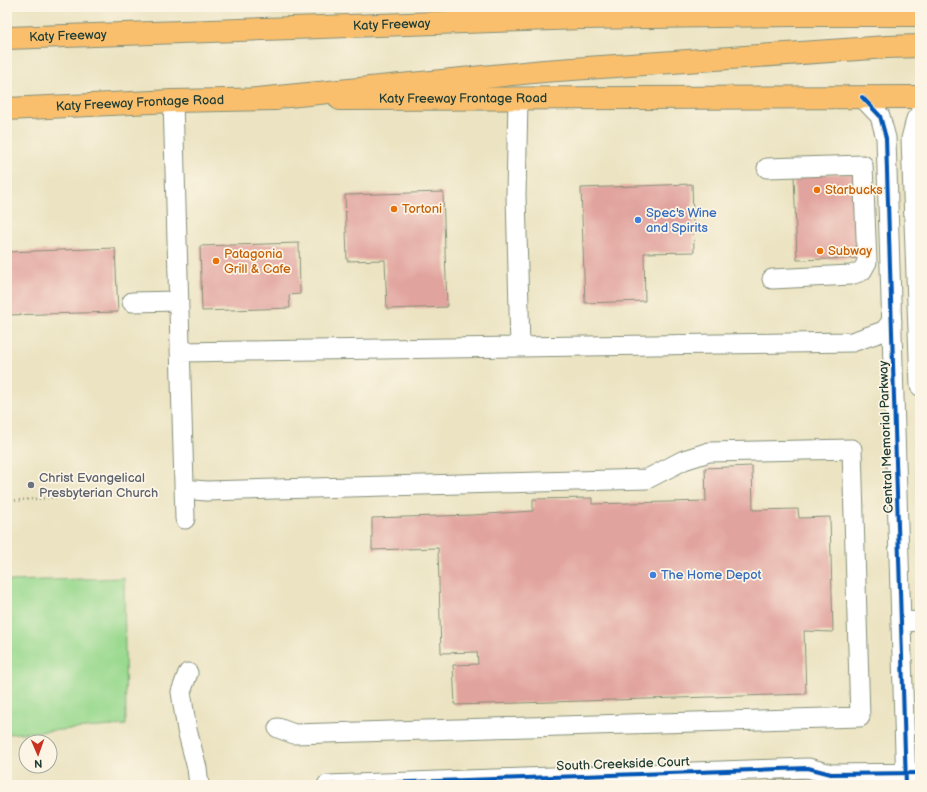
<svg xmlns="http://www.w3.org/2000/svg" width="927" height="792" viewBox="0 0 927 792" font-family="'Balsamiq Sans',sans-serif">
<rect width="100%" height="100%" fill="#fcf5e5"/>
<filter id="ink" filterUnits="userSpaceOnUse"><feTurbulence type="fractalNoise" baseFrequency=".025" numOctaves="2"/><feDisplacementMap in="SourceGraphic" scale="8" xChannelSelector="R" yChannelSelector="G"/><feConvolveMatrix kernelMatrix="1 2 1 2 8 2 1 2 1" color-interpolation-filters="sRGB"/></filter>
<filter id="wash" filterUnits="userSpaceOnUse"><feTurbulence type="fractalNoise" baseFrequency=".012" numOctaves="4" result="noise"/><feDisplacementMap in="SourceGraphic" scale="16" xChannelSelector="R" yChannelSelector="G"/><feGaussianBlur stdDeviation="0.9" result="paint"/><feColorMatrix in="noise" values="0 0 0 0 0 0 0 0 0 0 0 0 0 0 0 0 0 1.4 0 .05"/><feComposite in="paint" operator="in"/></filter>
<g filter="url(#wash)">
<rect width="100%" height="100%" fill="#ebe3c1"/>
<path fill="#9ad98f" stroke="#5c8b62" d="M124 578 126 725 7 734V581Z"/>
<g id="blocks">
<path fill="#e1a39d" d="M856 173 859 258 797 260 794 175Z
M692 184 694 252 644 253 645 301 585 303 581 188Z
M443 192 447 307 387 309 385 260 347 261 345 195Z
M299 243 300 294 289 295 290 308 202 311 200 246Z
M115 248 118 312 7 315V252Z
M752 466 753 510 798 509 799 518 830 517 833 632 804 631 806 694 455 705 453 665 478 664 477 652 441 653 438 548 372 550V518L473 515 533 511V499L592 498V504L706 501 705 468Z
M807 778V785H773V780Z
M733 782V785H698V783Z
M770 782V785H735V783Z"/>
</g>
</g>
<g filter="url(#ink)">
<use href="#blocks" fill-opacity="0" stroke="#85907a" stroke-width="1"/>
<g fill="none" stroke-linecap="round" stroke-linejoin="round">
<defs>
<path id="minor" d="M862 97 880 116 886 138 906 785
M518 99 516 195 520 347
M173 101 185 519
M920 114 916 119 911 139 920 386
M767 168 863 165 867 262 862 271 851 275 772 279
M132 302 179 301
M180 352 852 342 884 331 892 321
M184 489 206 491 647 479 684 460 709 452 852 449 860 717 294 734 278 728
M901 622 920 621
M188 673 181 692 187 730 197 768 199 785
M327 785 808 768 831 774 920 773"/>
<g id="major">
<path id="s1" d="M340 99 920 97"/>
<path id="s2" d="M7 109 173 101 276 99"/>
</g>
<g id="highway">
<path id="s3" d="M7 38 582 18 794 15H920"/>
<path d="M257 99 544 71 887 47 920 46"/>
</g>
</defs>
<use href="#minor" stroke="#85907a" stroke-width="21"/>
<use href="#major" stroke="#85907a" stroke-width="24"/>
<use href="#highway" stroke="#85907a" stroke-width="24"/>
<path stroke="#85907a" stroke-width="2.5" stroke-dasharray="1 3" stroke-linecap="butt" d="M7 501 62 497"/>
<use href="#minor" stroke="#fff" stroke-width="19"/>
<use href="#major" stroke="#f9bf6d" stroke-width="22"/>
<use href="#highway" stroke="#f9bf6d" stroke-width="22"/>
<defs>
<path id="cycleway" d="M862 97 880 116 886 138 906 785
M327 785 808 768 831 774 920 773"/>
</defs>
<use href="#cycleway" stroke="#fcf5e5" stroke-width="6"/>
<use href="#cycleway" stroke="#0057b8" stroke-width="4"/>
</g>
</g>
<g fill="#e8710a" stroke="#fcf5e5" stroke-width="1.5">
<circle cx="817" cy="190" r="4"/>
<circle cx="394" cy="209" r="4"/>
<circle cx="820" cy="251" r="4"/>
<circle cx="216" cy="261" r="4"/>
</g>
<g fill="#3f7fe0" stroke="#fcf5e5" stroke-width="1.5">
<circle cx="638" cy="220" r="4"/>
<circle cx="653" cy="575" r="4"/>
</g>
<circle fill="#6b7280" stroke="#fcf5e5" stroke-width="1.5" cx="31" cy="485" r="4"/>
<g text-anchor="middle" dominant-baseline="central" stroke-width="3.5" stroke-linejoin="round" paint-order="stroke">
<g font-size="13" fill="#1f3d34" stroke="#fcf5e5">
<text stroke="none"><textPath href="#s3" startOffset="385">Katy Freeway</textPath></text>
<text stroke="none"><textPath href="#s3" startOffset="61">Katy Freeway</textPath></text>
<text stroke="none"><textPath href="#s1" startOffset="123">Katy Freeway Frontage Road</textPath></text>
<text stroke="none"><textPath href="#s2" startOffset="133">Katy Freeway Frontage Road</textPath></text>
<text transform="translate(886 437) rotate(-92)">Central Memorial Parkway</text>
<text transform="translate(623 764) rotate(-2)">South Creekside Court</text>
</g>
<g font-size="13" fill="#c56008" stroke="#fcf5e5" text-anchor="start">
<text x="825" y="190">Starbucks</text>
<text x="402" y="209">Tortoni</text>
<text x="828" y="251">Subway</text>
<text x="224" y="254">Patagonia<tspan x="224" dy="15">Grill &amp; Cafe</tspan></text>
</g>
<g font-size="13" fill="#366cbe" stroke="#fcf5e5" text-anchor="start">
<text x="646" y="213">Spec's Wine<tspan x="646" dy="15">and Spirits</tspan></text>
<text x="661" y="575">The Home Depot</text>
</g>
<g font-size="13" fill="#5b616d" stroke="#fcf5e5" text-anchor="start">
<text x="39" y="478">Christ Evangelical<tspan x="39" dy="15">Presbyterian Church</tspan></text>
</g>
</g>
<rect width="927" height="792" fill="none" stroke="#fcf5e5" stroke-width="24"/>
<g transform="translate(38 754) rotate(178)"><circle r="19" fill="#fcf5e5" stroke="#a4ab9e"/>
<path d="M0-3L7 15L0 10L-7 15Z" fill="#c8321e"/>
<text y="-6" font-size="11" font-weight="bold" text-anchor="middle" fill="#1f3d34">N</text>
</g>
</svg>
